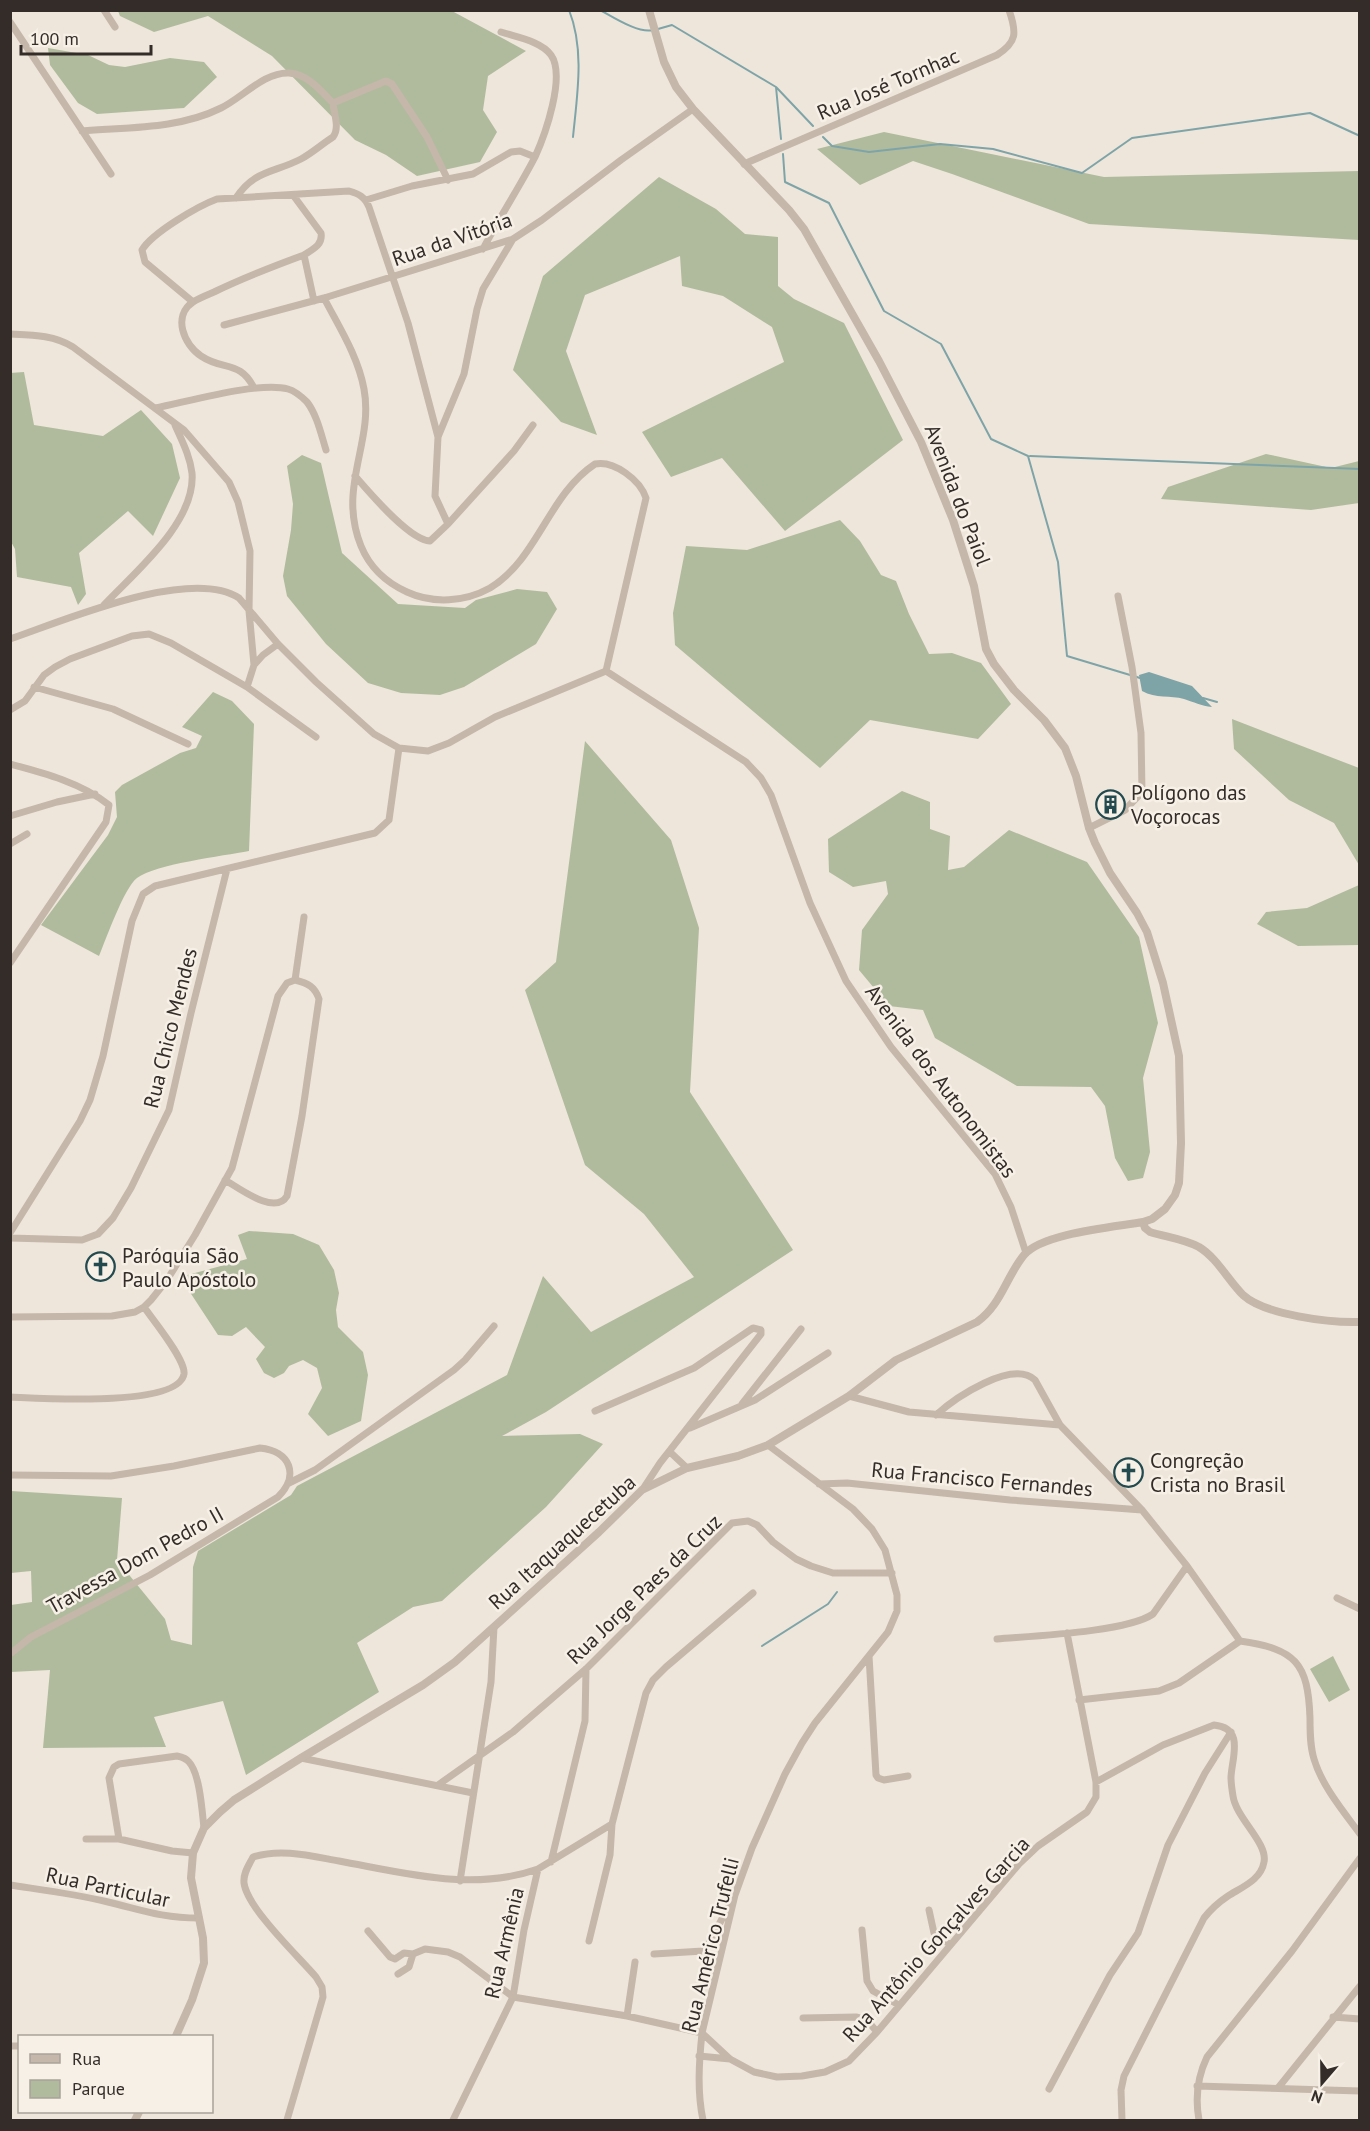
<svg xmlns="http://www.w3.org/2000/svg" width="1370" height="2131" viewBox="0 0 1370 2131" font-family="'PT Sans',sans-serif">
<rect width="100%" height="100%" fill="#eee6db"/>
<path fill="#b0bb9d" d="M118 11H452L526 51 488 76 483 110 497 132 480 162 417 176 386 155 355 140 272 56 208 16 154 32 120 16Z
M48 48 88 55 109 65 125 67 170 58 204 62 217 77 184 108 97 114 78 103 50 65Z
M884 132 1104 177 1359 171V240L1089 224 952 174 913 161 860 185 817 149Z
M659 177 716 209 745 234 778 237V286L794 299 844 323 903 440 785 531 722 458 671 477 642 432 784 362 772 327 723 296 682 286 680 256 585 295 566 351 597 435 561 422 513 370 543 276Z
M24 372 34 425 103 436 141 410 172 444 180 478 153 536 128 511 79 553 86 594 78 605 71 587 17 577 15 549 10 540V373Z
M1266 454 1331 468 1359 461V503L1311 510 1161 499 1168 487Z
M302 455 321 463 342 553 398 604 465 608 476 600 517 589 547 592 557 609 536 644 464 687 440 695 401 693 368 683 326 644 287 596 283 576 291 530 293 504 287 466Z
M840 520 860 541 881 575 896 581 909 614 929 654 952 653 981 663 1011 704 978 739 870 720 820 768 675 645 673 613 686 546 747 550Z
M213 692 232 701 254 724 249 851C223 856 156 864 137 878 124 888 106 939 99 956L41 925 108 835 117 817 115 792 122 785 180 753 196 748 202 736 182 727Z
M1232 719 1359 768V865L1334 823 1289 800 1234 749Z
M585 741 671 840 699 928 690 1092 793 1250 546 1412 502 1436 580 1434 603 1444 546 1507 442 1601 413 1607 357 1643 379 1692 246 1775 223 1701 154 1717 166 1747 43 1748 50 1670 11 1672V1605L32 1602 31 1571 11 1573V1491L122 1498 117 1560 165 1619 171 1640 192 1645 193 1567 198 1551 291 1495 297 1486 507 1375 543 1276 591 1332 694 1277 644 1214 585 1165 525 990 556 962Z
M902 791 930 802V829L950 836 948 870 964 867 1009 830 1087 862 1139 937 1158 1023 1143 1078 1150 1152 1143 1178 1128 1181 1115 1158 1105 1106 1091 1087 1017 1086 935 1038 923 1010 889 1006 859 970 862 930 888 894 886 881 853 887 829 872 828 839Z
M1359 885V945L1298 946 1257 924 1266 912 1307 908Z
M249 1231 293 1234 319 1245 334 1270 339 1293 336 1310 338 1327 363 1352 368 1375 361 1421 328 1436 308 1414 322 1388 317 1368 303 1360 289 1366 284 1373 274 1378 264 1373 256 1359 265 1347 246 1327 232 1336 218 1335 180 1277 247 1259 238 1235Z
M1333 1656 1350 1690 1329 1702 1310 1669Z"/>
<path fill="#7ea4a8" d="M1149 672 1192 686 1212 707C1201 706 1194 702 1184 699 1170 695 1156 699 1142 691L1139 675Z"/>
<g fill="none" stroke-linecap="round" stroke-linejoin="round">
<path stroke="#7ea4a8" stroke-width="2" d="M569 10C585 50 577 96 573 137
M600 10C613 17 639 34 653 30
M658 29 672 25 776 87 813 126
M776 87 781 139
M823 137 832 146 869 152 940 144 993 149 1082 173 1132 138 1310 113 1360 136
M783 154 785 182 829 203 884 311 941 344 991 439 1028 456 1058 562 1067 656 1140 678
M1030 456 1360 469
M1203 698 1217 702
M762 1646 828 1604 837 1592"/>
<path stroke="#c5b7a9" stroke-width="7" d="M104 10 115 27
M10 22 111 174
M82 131C129 127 179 129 221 108 242 98 264 72 289 73 308 74 321 91 333 103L386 81 392 84 427 137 448 180
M744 164 997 55C1017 42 1017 33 1009 10
M293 195 321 233C323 245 313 249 304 255L314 301
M236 198C254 170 274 173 301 159 312 153 322 144 333 137 340 128 334 114 333 103
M366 200 412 186 473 174 511 152 520 151 535 157
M483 249C499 218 519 188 535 157 545 135 566 76 551 55 541 41 516 37 501 32
M324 298C339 327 358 356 364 389 374 443 337 487 361 546 370 568 385 582 407 592 433 604 465 602 490 588 538 559 548 495 595 464 614 460 640 480 646 498L606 671
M193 302 145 262 142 250C152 233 198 206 217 199L349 191C359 194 365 197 369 207L408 323 438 437
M224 325 324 298 513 239 542 220 621 160 693 109
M10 334C33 335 54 335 73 347L184 430 229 482 238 502 250 551 249 611 254 665 247 687
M254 388C240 360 223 371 201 356 184 345 172 316 193 302 199 298 207 295 214 292 243 278 274 266 304 255
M155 408C187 402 259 381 288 389 295 391 302 397 307 402 317 415 321 434 326 450
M355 476C369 492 409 540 430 541L448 524 514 451 533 425
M448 524 435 496 438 437 464 374 477 309 483 289 513 239
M104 605C135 572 196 522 192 473 190 456 182 441 175 425
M10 639C63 621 190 566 239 598L278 644 316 682 374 734 399 748 428 751 449 743 495 717 606 671
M254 665 263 655 278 644
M606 671 746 762 761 778 771 795 810 903 846 981 891 1047 995 1174 1011 1207 1026 1253
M34 687 113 709 188 744
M10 710 25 701 44 675 55 667 70 659 132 636 149 634 171 643 247 687 316 737
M10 764C44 773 82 783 109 805L106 822 10 963
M10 816 57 802 95 794
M1089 828 1125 810 1142 792 1141 733 1132 667 1118 596
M10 844 27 834
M225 1180C239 1188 275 1216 287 1196L302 1116 319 999C315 987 308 983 295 980
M10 1233 80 1121 90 1100 103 1056 132 921 143 894 155 886 375 833 389 820 399 748
M10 1238 82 1240 98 1234 113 1218 131 1188 169 1110 191 1013 227 869
M10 1317 112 1316 135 1312 144 1307 151 1300 167 1280 195 1235 232 1168 278 996 287 983 295 980 304 917
M849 1396 909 1412 1060 1425
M10 1397C38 1398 178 1408 184 1374 186 1360 153 1320 144 1307
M742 1404 801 1329
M595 1411 694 1368 753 1328 761 1330V1334L660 1463 643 1489
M936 1415C955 1398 1012 1359 1035 1380L1060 1425 1142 1510 1187 1566 1240 1641C1296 1649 1308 1663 1310 1718 1310 1732 1310 1746 1314 1759 1322 1786 1343 1811 1360 1834
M690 1428 755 1400 828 1353
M670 1452 687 1468
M10 1475 111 1476 174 1466 260 1448C290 1451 300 1475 278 1497L150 1575 31 1637 10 1654
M289 1483 315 1470 454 1370 465 1360 494 1326
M819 1484 847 1483 1010 1500 1142 1510
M1337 1598 1360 1609
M997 1639C1032 1636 1127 1632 1153 1614L1187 1566
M869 1656 876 1775 878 1778 884 1780 908 1776
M1079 1700 1159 1691 1179 1683 1240 1641
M301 1758 473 1793
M1096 1782 1163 1745 1214 1725C1245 1728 1232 1757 1231 1777 1231 1783 1232 1790 1233 1796 1236 1818 1268 1843 1264 1862 1261 1880 1242 1887 1228 1896 1219 1902 1211 1909 1204 1918L1124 2076 1121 2090 1122 2120
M438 1785 513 1732 586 1669 732 1523 748 1521 757 1525 773 1542 796 1559 811 1566 833 1573H892
M86 1839H119
M193 1853 172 1851 119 1839 109 1778 114 1767 119 1764 177 1756C182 1757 186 1758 189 1762 200 1774 202 1811 204 1828
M551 1862 585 1721 586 1669
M460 1881 491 1682 494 1627
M10 1885C43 1890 76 1894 108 1902 142 1910 162 1918 199 1918
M929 1910 934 1933 949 1944
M862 1930 867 1981 873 1991 899 2005
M368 1931 390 1957 395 1959 404 1953 413 1954
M589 1941 610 1855 612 1824 646 1693 653 1680 666 1667 753 1593
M654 1954 703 1951 706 1949 731 1902
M398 1974 409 1967 413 1954 425 1949 448 1952 460 1957 513 1997 627 2016 702 2033 730 2059 754 2072 777 2077 802 2076 825 2072 849 2061 877 2032 1019 1864 1038 1846 1087 1812 1096 1797V1782L1067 1633
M627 2016 635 1962
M1333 2017 1360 2019
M803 2018 856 2017 867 2020 877 2032
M10 2046H20
M699 2056 730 2059
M1197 2086 1360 2091
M1278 2088 1360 1986
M1049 2089 1110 1975 1138 1933 1168 1845 1205 1773 1231 1732
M287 2120 323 1997 322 1987 316 1977C299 1957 247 1908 244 1883 243 1873 249 1865 253 1857 281 1848 311 1856 339 1861 405 1873 473 1892 538 1869L612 1824
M453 2120 513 1997 524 1930 538 1869
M703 2120C697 2092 699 2062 702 2033L735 1895 752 1848 785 1774 802 1743 815 1723 888 1632 897 1611V1595L885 1550 872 1529 853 1509 768 1445
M1199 2120C1195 2098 1197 2078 1207 2057L1292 1951 1360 1858"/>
<path stroke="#c5b7a9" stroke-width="8" d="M1143 1222 1145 1228 1150 1232C1166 1237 1184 1239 1199 1247 1217 1258 1228 1280 1243 1295 1265 1315 1330 1323 1360 1322
M176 2036 192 2000 204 1963 203 1938 191 1878 193 1853 204 1828 220 1812 234 1800 301 1758 423 1685 455 1662 599 1532 642 1490 687 1468 738 1456 768 1445 849 1396 896 1360 977 1322C1001 1305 1006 1277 1024 1255 1042 1233 1115 1227 1143 1222L1152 1219 1165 1209 1175 1195 1179 1183 1181 1143 1179 1056 1163 983 1147 932 1137 913 1110 873 1095 843 1089 828 1076 776 1065 748 1044 720 1014 690 994 664 986 649 974 586 953 520 921 442 879 361 804 229 789 210 693 109 676 87 664 62 649 10
M135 2120 139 2112"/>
</g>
<defs>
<symbol id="building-ring" viewBox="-11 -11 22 22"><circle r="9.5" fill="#f7f0e7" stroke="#224a4f" stroke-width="1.5"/><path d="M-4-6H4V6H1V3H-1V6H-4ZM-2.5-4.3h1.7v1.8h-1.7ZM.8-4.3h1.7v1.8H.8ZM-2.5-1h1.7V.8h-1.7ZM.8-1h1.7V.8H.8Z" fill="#224a4f"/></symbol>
<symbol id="church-ring" viewBox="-11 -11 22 22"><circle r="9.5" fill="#f7f0e7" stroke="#224a4f" stroke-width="1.5"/><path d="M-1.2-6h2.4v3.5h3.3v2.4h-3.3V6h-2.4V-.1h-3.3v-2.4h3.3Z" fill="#224a4f"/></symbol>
</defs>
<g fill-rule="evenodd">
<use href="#building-ring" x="1094" y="788" width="33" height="33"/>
<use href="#church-ring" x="84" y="1250" width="33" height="33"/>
<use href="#church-ring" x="1112" y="1456" width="33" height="33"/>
</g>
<g text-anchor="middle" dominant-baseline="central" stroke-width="5" stroke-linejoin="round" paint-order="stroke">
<g font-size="21" fill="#332c28" stroke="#f7f0e7">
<text transform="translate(888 84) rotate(-23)">Rua José Tornhac</text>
<text transform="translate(452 239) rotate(-19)">Rua da Vitória</text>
<text transform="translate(958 495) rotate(69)">Avenida do Paiol</text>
<text transform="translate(170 1028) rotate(-76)">Rua Chico Mendes</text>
<text transform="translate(941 1081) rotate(53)">Avenida dos Autonomistas</text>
<text transform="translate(982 1479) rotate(5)">Rua Francisco Fernandes</text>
<text transform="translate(562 1542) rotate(-42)">Rua Itaquaquecetuba</text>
<text transform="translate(135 1560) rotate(-29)">Travessa Dom Pedro II</text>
<text transform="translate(644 1589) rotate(-44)">Rua Jorge Paes da Cruz</text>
<text transform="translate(108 1887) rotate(12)">Rua Particular</text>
<text transform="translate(936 1939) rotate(-48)">Rua Antônio Gonçalves Garcia</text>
<text transform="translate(504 1943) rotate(-77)">Rua Armênia</text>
<text transform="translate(710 1945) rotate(-76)">Rua Américo Trufelli</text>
</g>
<g font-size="21" fill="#332c28" stroke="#f7f0e7" text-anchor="start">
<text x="1131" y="792">Polígono das<tspan x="1131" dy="24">Voçorocas</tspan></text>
<text x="122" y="1255">Paróquia São<tspan x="122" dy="24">Paulo Apóstolo</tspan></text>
<text x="1150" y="1460">Congreção<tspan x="1150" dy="24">Crista no Brasil</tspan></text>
</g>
</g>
<rect width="1370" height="2131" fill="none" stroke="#332c28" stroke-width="24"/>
<rect x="18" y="2035" width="195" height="78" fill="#f7f0e7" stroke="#a9a29b" stroke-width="1.5"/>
<rect x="30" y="2054" width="30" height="9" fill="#c5b7a9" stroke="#a9a29b" stroke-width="1.5"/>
<text x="72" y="2065" font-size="18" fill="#332c28">Rua</text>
<rect x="30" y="2080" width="30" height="18" fill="#b0bb9d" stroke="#a9a29b" stroke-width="1.5"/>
<text x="72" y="2095" font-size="18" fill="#332c28">Parque</text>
<g transform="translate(1322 2083) rotate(200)" stroke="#f7f0e7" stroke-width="4.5" paint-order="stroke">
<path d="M0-4.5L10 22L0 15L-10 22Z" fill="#332c28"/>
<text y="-9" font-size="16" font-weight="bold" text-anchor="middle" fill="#332c28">N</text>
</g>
<path d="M21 45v9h130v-9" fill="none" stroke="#332c28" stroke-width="3"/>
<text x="30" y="45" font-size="18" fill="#332c28" stroke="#f7f0e7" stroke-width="4.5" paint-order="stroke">100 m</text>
</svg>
